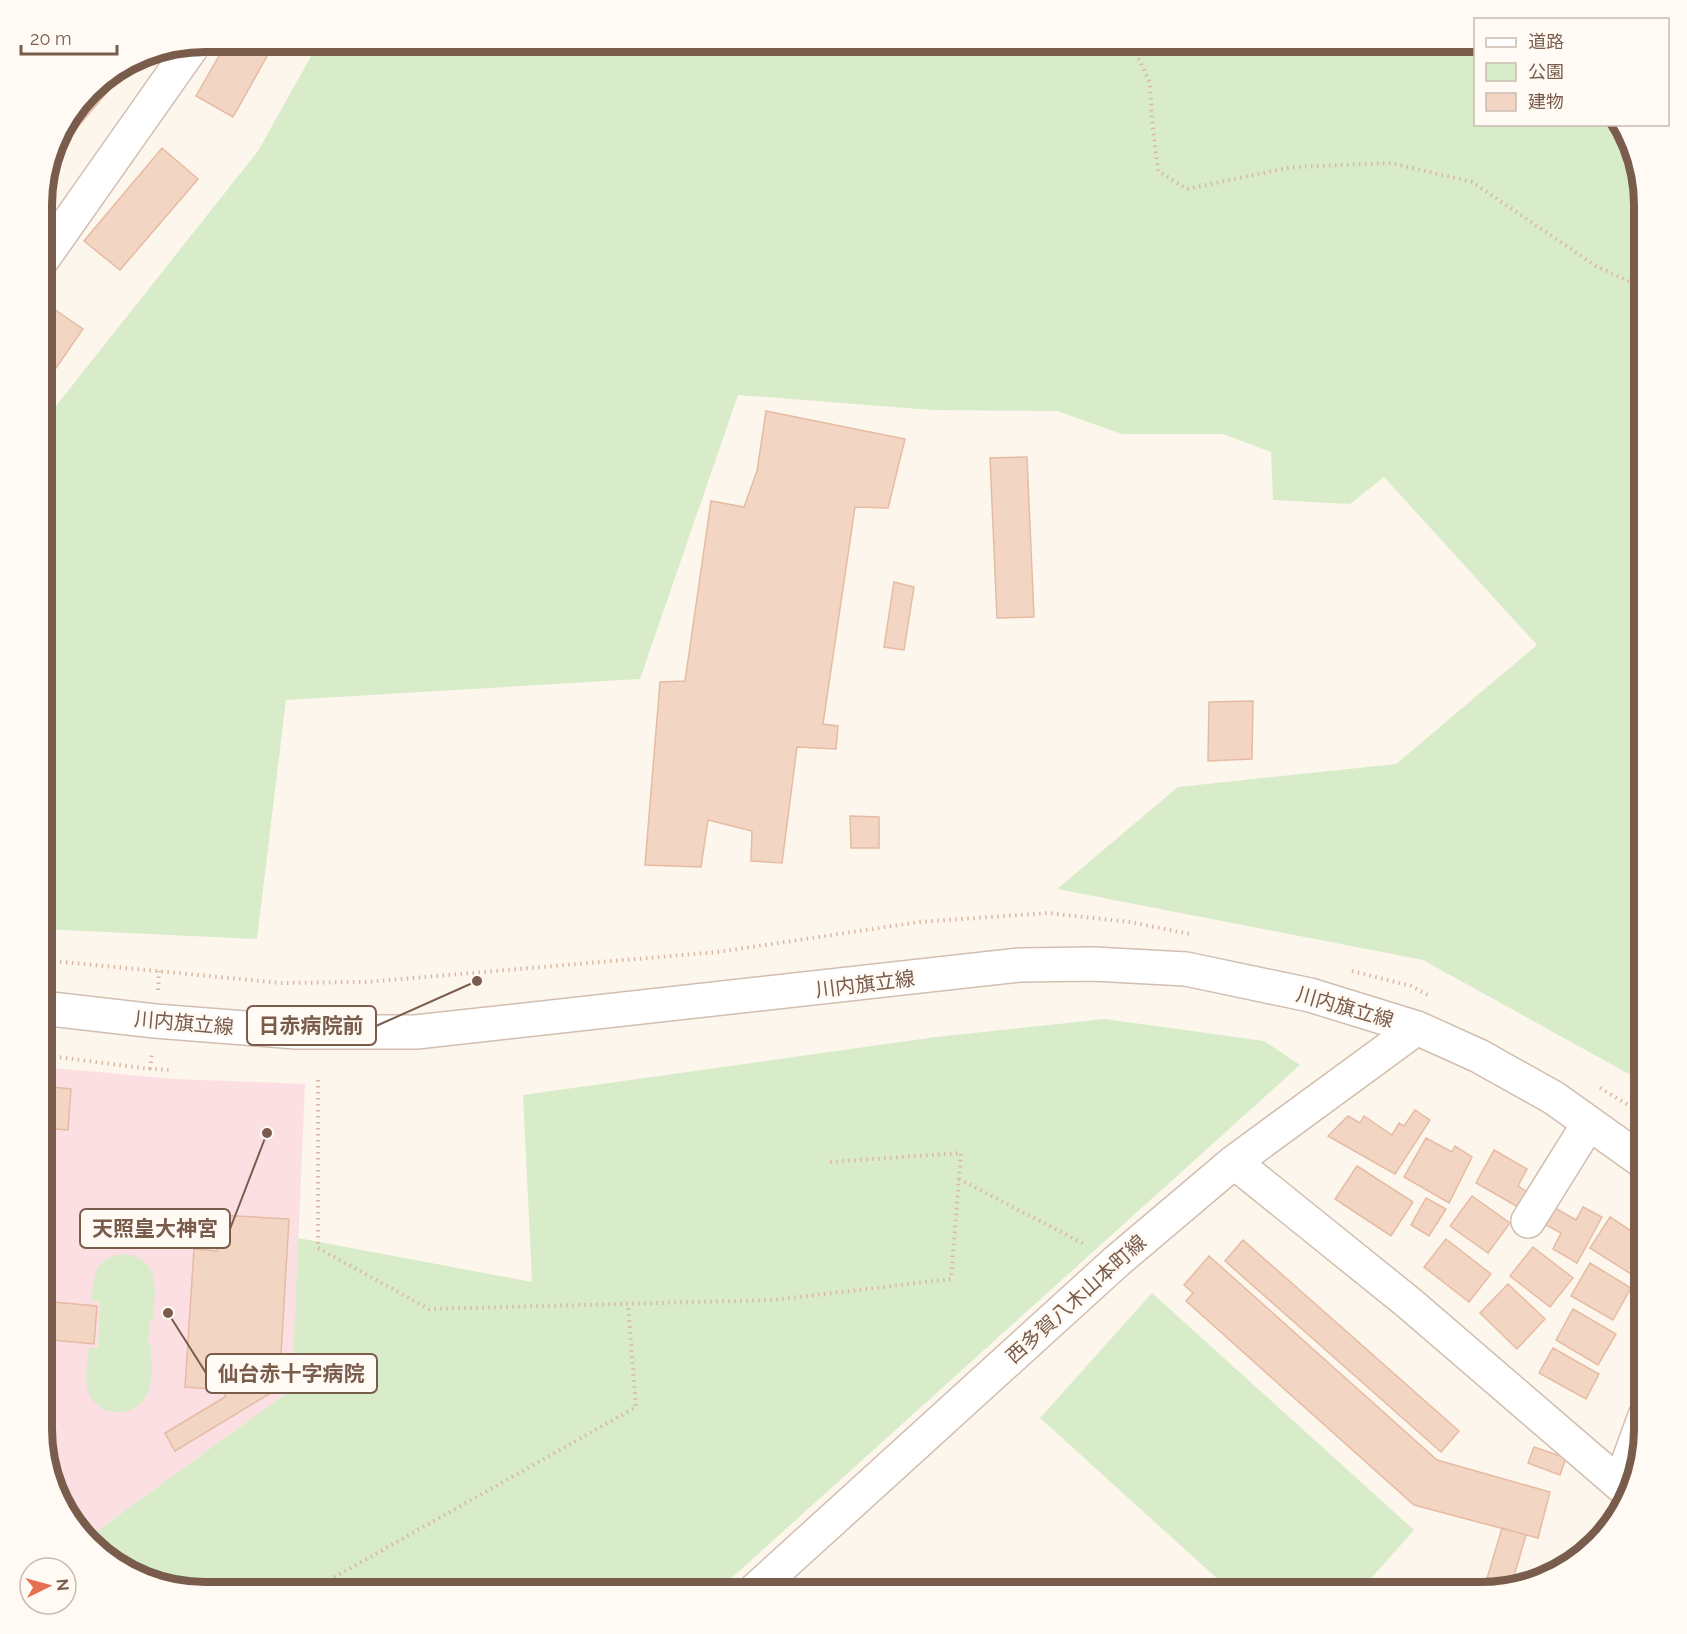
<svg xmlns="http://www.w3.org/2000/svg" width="1687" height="1634" viewBox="0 0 1687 1634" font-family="Raleway,'Noto Sans JP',sans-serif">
<rect width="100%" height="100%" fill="#fdf6ec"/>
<path fill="#fbdfe3" d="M42 1067 175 1079 305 1084 292 1389 86 1539 54 1491 42 1429Z"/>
<path fill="#d8ecc9" d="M319 42H1475L1476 124 1621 125 1633 143 1645 205V1083L1423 960 1057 889 1178 787 1396 764 1537 645 1384 477 1350 504 1273 500 1271 452 1223 434H1122L1057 411 932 410 738 395 640 679 286 700 257 939 42 929V435L52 411 258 151Z
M1105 1019 1264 1041 1300 1065 716 1592H205L143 1579 86 1539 292 1389 298 1238 532 1282 523 1095 936 1037Z
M123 1254C162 1258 155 1291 153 1320H150L148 1344 151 1345C151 1360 154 1382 146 1396 134 1418 100 1418 89 1394 83 1380 88 1362 89 1348H98L100 1302 92 1301C93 1277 94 1258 123 1254Z
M1152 1293 1414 1530 1359 1592H1232L1040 1418Z"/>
<path fill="#f3d5c3" stroke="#e6bba3" stroke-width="1.5" d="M227 42H275L233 117 196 96Z
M115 72 121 76 76 129 67 122 97 83Z
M162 148 198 179 120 270 84 241Z
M54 309 83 329 56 368 42 359V326Z
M766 411 905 439 888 508 855 507 823 724 838 726 836 749 797 747 782 863 751 861 752 831 708 820 701 867 645 865 660 682 685 681 711 501 744 507 757 471Z
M1027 457 1034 617 997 618 990 458Z
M894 582 914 587 904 650 884 647Z
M1253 701 1252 759 1208 761 1209 702Z
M850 816 879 817V848H851Z
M42 1086 71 1089 68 1130 42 1128Z
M1415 1110 1430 1120 1395 1174 1328 1136 1348 1116 1360 1123 1364 1116 1392 1135 1399 1123 1404 1126Z
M1426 1138 1452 1152 1455 1146 1472 1157 1449 1203 1404 1177Z
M1494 1150 1527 1169 1518 1186 1527 1192 1518 1207 1476 1183Z
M42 1159H47L42 1228Z
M1357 1166 1413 1202 1391 1236 1335 1199Z
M1472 1196 1510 1223 1488 1253 1450 1226Z
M1426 1198 1446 1209 1429 1236 1411 1225Z
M1583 1207 1602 1217 1577 1263 1553 1249 1561 1233 1546 1225 1555 1208 1576 1220Z
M219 1215 289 1219 279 1388 175 1451 165 1433 225 1397 226 1390 185 1387 194 1249 217 1251Z
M1610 1217 1645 1240V1252L1631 1274 1590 1248Z
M1446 1239 1491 1274 1469 1302 1424 1267Z
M1243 1240 1459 1431 1441 1452 1225 1261Z
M1533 1247 1573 1278 1550 1307 1510 1276Z
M1209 1256 1437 1460 1550 1492 1538 1538 1414 1505 1186 1301 1193 1293 1184 1285Z
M1590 1263 1631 1288 1613 1320 1571 1296Z
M1508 1284 1545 1319 1517 1349 1480 1313Z
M42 1301 97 1306 94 1344 42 1339Z
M1573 1309 1616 1334 1598 1365 1556 1340Z
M1553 1348 1599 1374 1586 1399 1539 1373Z
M1534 1447 1566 1458 1560 1475 1528 1463Z
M1502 1528 1526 1535 1511 1586 1483 1592Z"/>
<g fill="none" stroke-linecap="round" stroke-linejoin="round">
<defs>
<path id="minor" d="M42 260 194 44
M42 1008 155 1021 296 1032H416L1020 965 1093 964 1186 969 1310 995 1417 1028 1479 1056 1554 1098 1645 1163
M1234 1162 1409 1303 1631 1494
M1528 1221 1589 1123
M1620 1484 1645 1416
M753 1592 1117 1261 1234 1162 1417 1028"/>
</defs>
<use href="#minor" stroke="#d1beb0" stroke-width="36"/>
<path stroke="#d9b8a5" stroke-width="4" stroke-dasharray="1.5 4.5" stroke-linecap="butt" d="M1131 42 1150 83 1152 119 1158 171 1187 189 1292 167 1391 163 1472 182 1596 266 1645 289
M42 960 281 983 366 982 718 952 919 922 1048 913 1130 922 1190 934
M1352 971 1411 986 1430 996
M158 990 159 971
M42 1055 150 1069 173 1070
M150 1069 152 1054
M318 1080V1248L429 1309 773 1300 951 1279 961 1153 829 1162
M1600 1088 1645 1115
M959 1179 1086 1245
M308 1592 636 1407 628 1304"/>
<use href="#minor" stroke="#fff" stroke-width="33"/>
</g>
<g text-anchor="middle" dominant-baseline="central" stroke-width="5" stroke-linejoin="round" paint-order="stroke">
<g font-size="20" fill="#7a5c4d" stroke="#fffaf3">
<text transform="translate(865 984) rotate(-7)">川内旗立線</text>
<text transform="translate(1345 1007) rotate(16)">川内旗立線</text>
<text transform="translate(184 1023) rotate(5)">川内旗立線</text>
<text transform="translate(1076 1299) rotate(-42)">西多賀八木山本町線</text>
</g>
</g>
<path d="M0 0H1687V1634H0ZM205 52H1481A153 153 0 0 1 1634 205V1429A153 153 0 0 1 1481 1582H205A153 153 0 0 1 52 1429V205A153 153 0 0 1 205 52Z" fill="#fffaf3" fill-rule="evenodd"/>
<path fill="none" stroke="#7a5c4d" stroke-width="8" d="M205 52H1481A153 153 0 0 1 1634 205V1429A153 153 0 0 1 1481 1582H205A153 153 0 0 1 52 1429V205A153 153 0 0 1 205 52Z"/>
<path fill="none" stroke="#7a5c4d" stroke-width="2" d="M477 981L376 1026M267 1133L230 1229M168 1313L206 1373"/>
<g fill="#7a5c4d" stroke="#fffaf3" stroke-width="2">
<circle cx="477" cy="981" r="6"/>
<circle cx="267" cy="1133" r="6"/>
<circle cx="168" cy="1313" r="6"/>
</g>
<g fill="#fffaf3" stroke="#7a5c4d" stroke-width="2">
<rect x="247" y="1006" width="129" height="39" rx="6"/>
<rect x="80" y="1209" width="150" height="39" rx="6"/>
<rect x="206" y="1354" width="171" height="39" rx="6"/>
</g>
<g font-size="21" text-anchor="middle" font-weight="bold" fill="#7a5c4d">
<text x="311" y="1033">日赤病院前</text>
<text x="155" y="1236">天照皇大神宮</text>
<text x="291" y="1381">仙台赤十字病院</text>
</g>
<rect x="1474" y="18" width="195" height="108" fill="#fffaf3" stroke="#cabbb1" stroke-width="1.5"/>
<rect x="1486" y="38" width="30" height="9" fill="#ffffff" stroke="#cabbb1" stroke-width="1.5"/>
<text x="1528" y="48" font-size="18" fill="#7a5c4d">道路</text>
<rect x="1486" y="63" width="30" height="18" fill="#d8ecc9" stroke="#cabbb1" stroke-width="1.5"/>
<text x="1528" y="78" font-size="18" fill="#7a5c4d">公園</text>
<rect x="1486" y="93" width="30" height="18" fill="#f3d5c3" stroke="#cabbb1" stroke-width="1.5"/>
<text x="1528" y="108" font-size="18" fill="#7a5c4d">建物</text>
<g transform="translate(48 1586) rotate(85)"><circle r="28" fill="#fffaf3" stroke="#cabbb1" stroke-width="1.5"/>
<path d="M0-4.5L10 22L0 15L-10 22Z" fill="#e76f51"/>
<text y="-9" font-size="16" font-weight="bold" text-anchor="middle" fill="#7a5c4d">N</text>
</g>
<path d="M21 45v9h96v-9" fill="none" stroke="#7a5c4d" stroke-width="3"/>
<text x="30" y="45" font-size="18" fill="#7a5c4d" stroke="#fffaf3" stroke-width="4.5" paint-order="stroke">20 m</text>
</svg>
